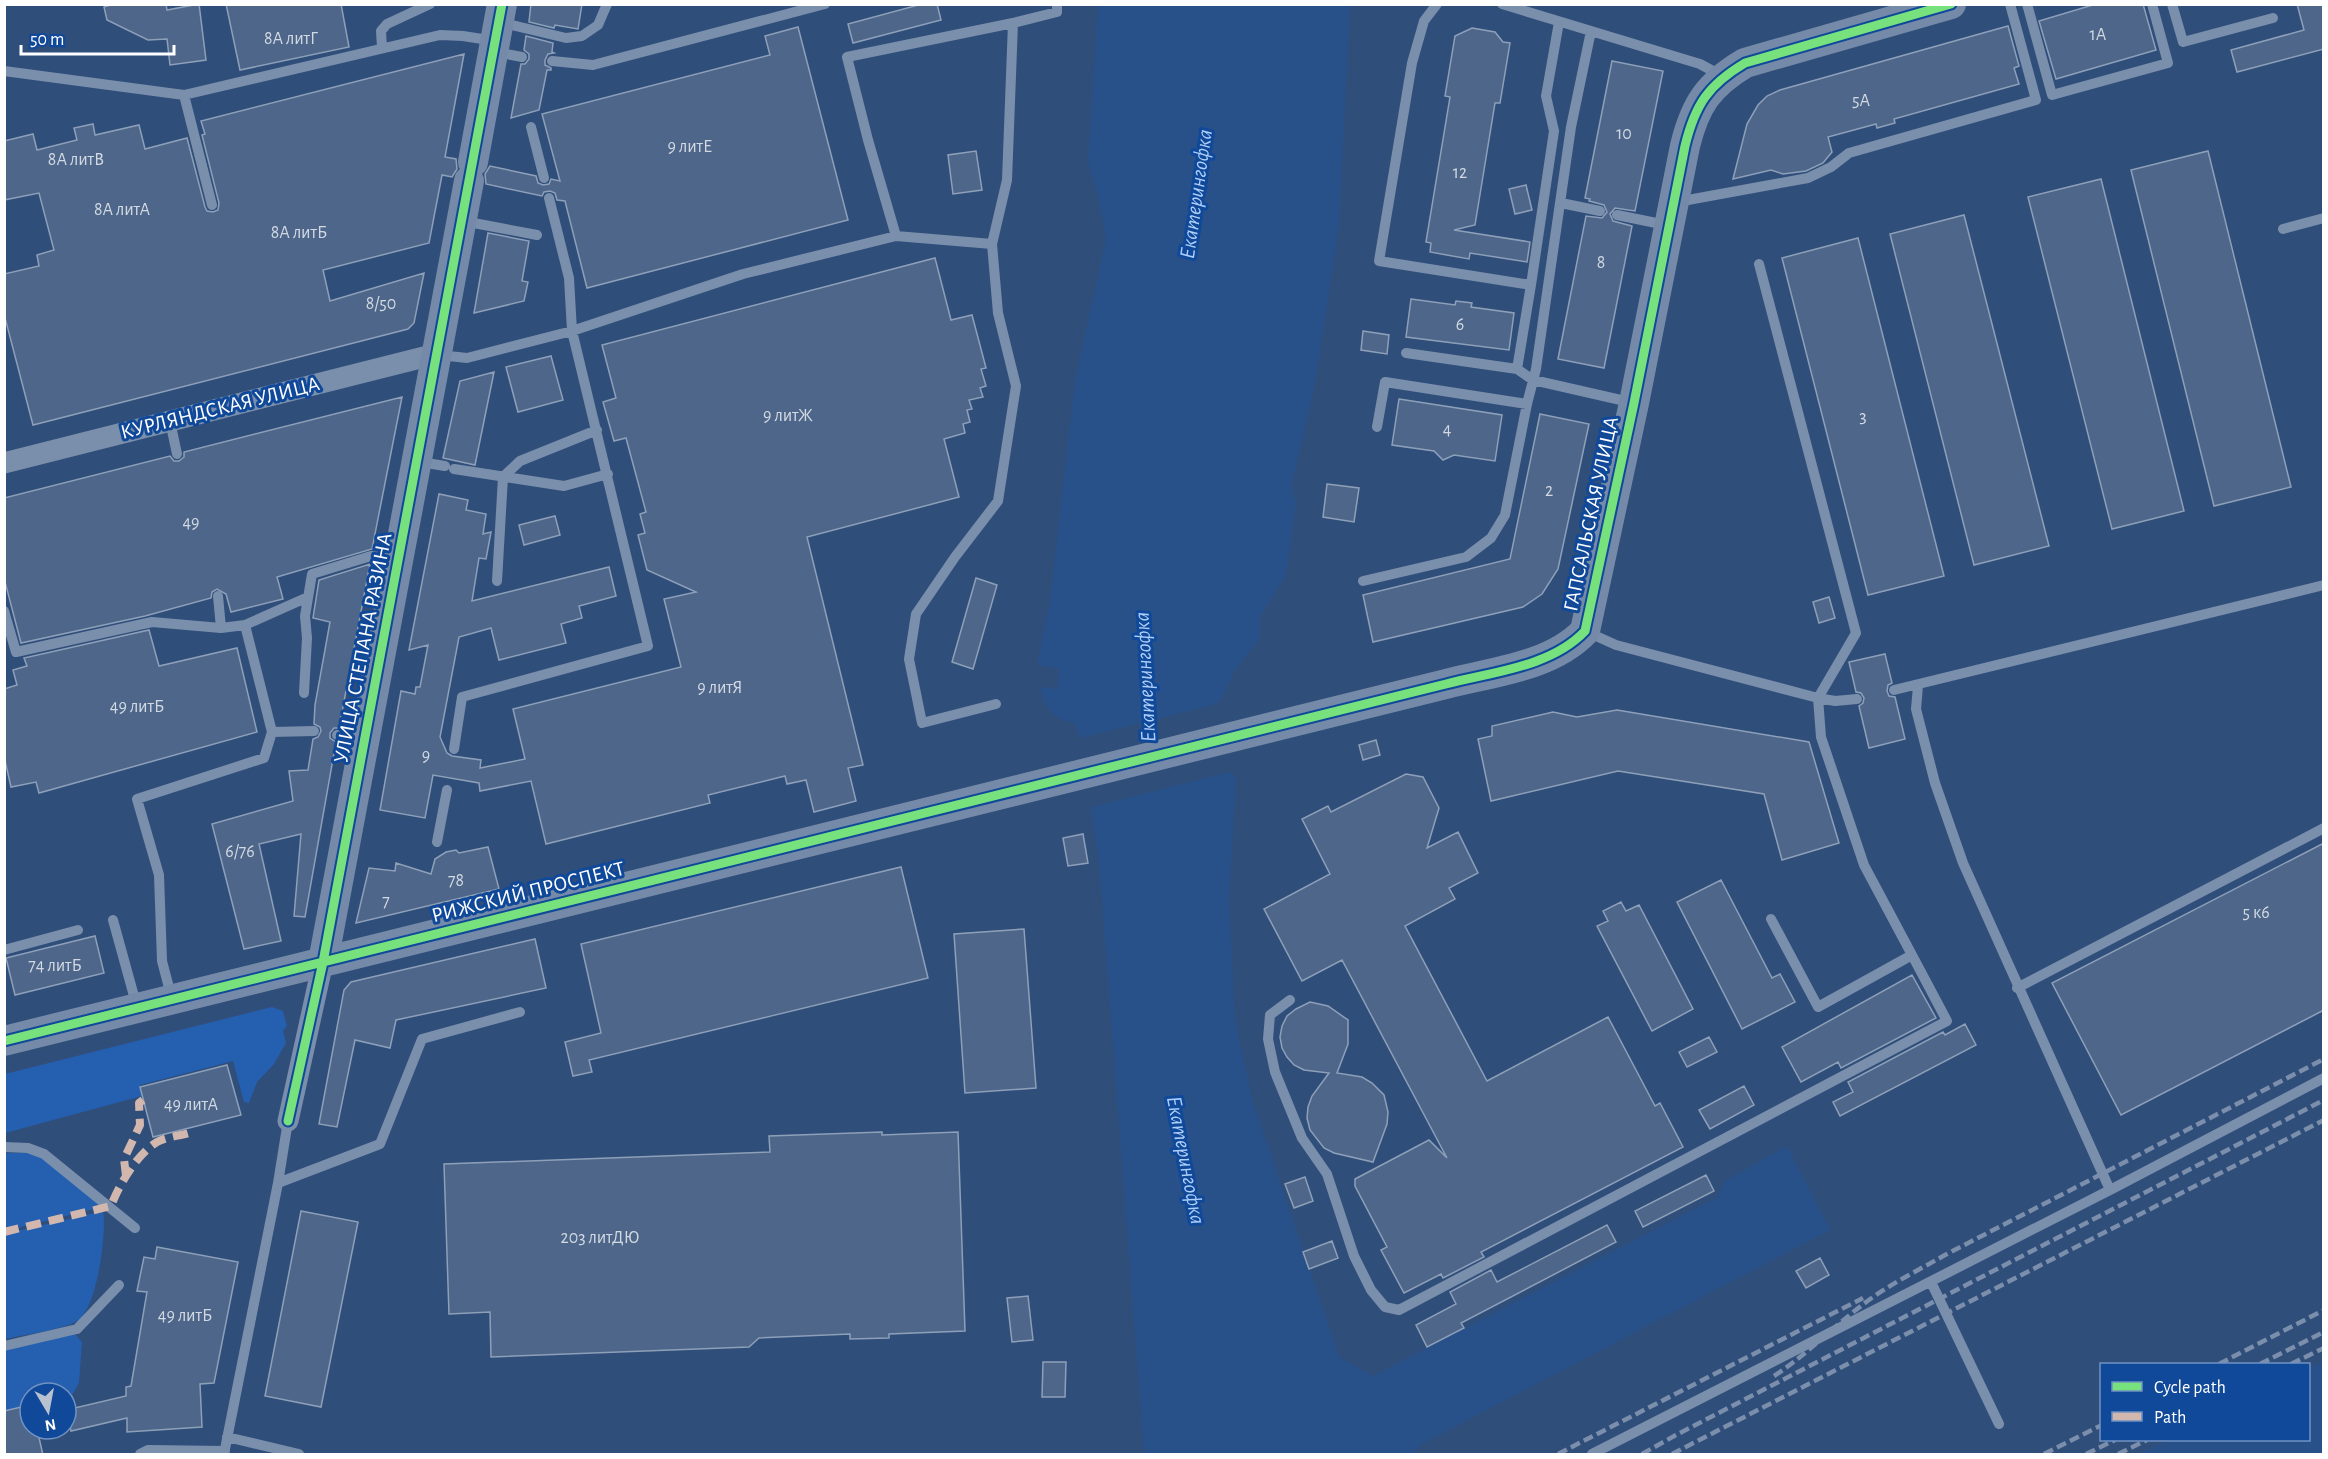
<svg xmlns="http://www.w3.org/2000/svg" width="2328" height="1459" viewBox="0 0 2328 1459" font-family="'Alegreya Sans',sans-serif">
<rect width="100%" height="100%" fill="#304e7a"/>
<path fill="#255fb0" d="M272 1007 283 1011 287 1026 283 1031 286 1043 274 1064 257 1082 249 1103 244 1102 233 1061 140 1085 142 1096 5 1133V1074Z
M10 1153H29L42 1158 102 1207 5 1231 4 1154Z
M103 1211C107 1234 97 1309 77 1321 62 1330 23 1335 5 1339L4 1234Z
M75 1334 82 1342 79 1383 71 1397 66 1398V1393H30V1405L5 1411 4 1350Z"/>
<path fill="#28518a" d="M1098 5H1350L1339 227 1314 389 1291 488 1296 503 1286 575 1260 617V638L1234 671 1221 700 1215 705 1231 772 1236 778 1229 900 1235 1020 1252 1099 1339 1357 1373 1376 1718 1197 1725 1181 1787 1146 1830 1230 1420 1445 1413 1454H1144L1099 861 1080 738 1075 724C1052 717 1045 710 1040 687L1057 689 1060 669 1037 665 1050 601 1075 381 1106 239 1099 201 1088 162Z
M2323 1361V1454H2139L2169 1440H2308L2309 1368Z"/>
<path fill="#304e7a" d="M1221 703 1219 706 1234 771 1087 808 1077 739Z"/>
<path fill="#4d6689" stroke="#8ea0b9" stroke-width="1.5" d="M114 4H166L167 10 199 4 206 60 170 65 167 39 148 40 107 20 104 7Z
M226 4H341L349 47 240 70Z
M531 4H582L578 29 555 25 554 28 529 22Z
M922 4H937L941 20 853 43 848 24Z
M2096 4H2143L2156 50 2056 79 2039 21Z
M2297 4H2324V49L2237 72 2231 50 2304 30Z
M2008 26 2019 66 2014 68 2019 84 1894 119 1895 123 1877 128 1876 124 1828 137 1832 152 1823 163 1806 171 1783 174 1771 170 1733 179 1747 124 1758 105 1767 96 1780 90Z
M798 27 848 220 587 288 565 201 557 200 555 193 550 191 544 192 542 196 486 184 485 174 490 166 536 176 538 183 543 185 549 184 551 179 560 181 542 114 770 55 765 36Z
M1472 28 1495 32 1503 42 1510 43 1500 103H1495L1475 225 1454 230 1530 242 1527 262 1470 253 1469 259 1430 252 1431 243 1426 242 1450 97 1445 96 1455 36Z
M526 36 553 43 552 52 554 53 548 54 545 60V65L551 68V70H547L539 110 511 118 521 64H525L529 59V54L524 50Z
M464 54 445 157 456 159 457 169 452 177 442 175 429 243 323 270 330 301 424 273 414 323 408 329 33 425 4 314V274L39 266 37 255 54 250 39 193 4 200V141L33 134 37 150 77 140 74 128 93 124 95 135 139 125 145 149 187 138 205 207 207 211 213 212 218 210 219 203 202 135 205 134 201 121Z
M1612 61 1663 71 1635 211 1615 208 1610 214 1613 221 1632 226 1604 368 1558 359 1586 216 1602 218 1607 212 1604 205 1589 201 1590 199 1585 198Z
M976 151 982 190 953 194 948 155Z
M2208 151 2291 487 2214 506 2131 170Z
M2101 179 2184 511 2112 529 2028 197Z
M1526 185 1532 210 1515 214 1509 189Z
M1964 215 2049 546 1974 565 1890 234Z
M488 233 529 241 522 281 528 282 524 301 474 313Z
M1858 238 1944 576 1868 595 1782 258Z
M935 258 951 320 972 315 986 368 981 369 986 386 980 388 983 397 969 400 972 409 967 410 970 422 963 424 965 433 944 439 959 497 807 537 863 765 848 768 856 801 814 812 806 780 787 784 785 776 708 795 710 803 546 844 531 781 480 791 479 783 433 775 425 818 380 810 401 691 415 694 416 687H420L428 645 409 650 439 494 468 500 466 510 486 514 483 534 491 532 486 559 479 558 472 601 609 567 616 596 579 606 582 618 561 624 566 643 499 660 491 628 459 637 440 737 447 753 452 756 481 760 480 768 525 759 513 709 681 667 664 599 696 592 647 570 638 535 645 533 640 514 646 512 626 438 614 441 603 402 616 398 602 345Z
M1411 299 1455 305 1456 301 1472 303 1471 307 1514 313 1509 350 1406 337Z
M1363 331 1389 335 1387 354 1361 350Z
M551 356 563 400 518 412 506 367Z
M494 372 475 465 443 458 460 381Z
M402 397 372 549 277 577 283 599 231 612 226 594 217 589 212 592 211 598 145 616 21 643 4 578V498L170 456 174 461H179L184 457V452Z
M1399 399 1502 415 1495 461 1454 455 1443 460 1434 451 1392 445Z
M1540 414 1589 424 1558 569 1542 594 1523 607 1373 642 1363 595 1510 559Z
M1327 484 1359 488 1354 522 1323 517Z
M555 516 560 535 524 545 519 525Z
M370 564 339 728H334L330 733V738L336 742 305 917 294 916 301 834 259 844 281 941 244 949 212 824 293 801 289 771 308 770 313 739 318 737 321 731 320 727 314 724 315 705 330 622 313 618 319 580Z
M976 578 997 585 973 669 952 662Z
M1829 597 1835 618 1819 623 1813 602Z
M149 630 159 666 237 648 257 732 39 793 36 782 11 787 4 756V689L17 685 13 670 27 666 24 658Z
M1885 654 1892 683 1888 685 1887 691 1889 696 1895 697 1905 739 1869 748 1859 706 1863 703 1864 698 1861 693 1856 692 1849 662Z
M1617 710 1809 742 1839 843 1782 860 1764 794 1618 771 1491 801 1478 739 1492 736V726L1553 712 1577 717Z
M1376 740 1380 755 1363 760 1359 745Z
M1406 774 1423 777 1439 808 1427 848 1458 832 1478 873 1449 888 1455 899 1405 926 1487 1081 1608 1017 1655 1106 1660 1103 1683 1147 1481 1252 1484 1257 1443 1278 1441 1274 1404 1293 1381 1250 1387 1247 1355 1186V1179L1429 1140 1447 1158 1342 960 1302 981 1264 909 1330 874 1302 819 1328 806 1331 812Z
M1083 834 1088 863 1068 866 1063 838Z
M2324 843V1010L2121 1115 2052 983Z
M488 847 499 889 356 923 369 868 395 871 396 863 431 874 435 859 446 852 456 850 459 853Z
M901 867 928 978 589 1060 592 1072 573 1076 565 1042 601 1033 581 944Z
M1721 880 1772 978 1780 974 1795 1002 1742 1029 1677 902Z
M1621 902 1626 911 1639 905 1693 1009 1652 1031 1597 926 1608 921 1603 911Z
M1024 929 1036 1088 965 1093 954 934Z
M95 936 104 973 15 995 6 958Z
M535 939 546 988 396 1020 390 1048 355 1040 337 1127 319 1124 344 990 351 982Z
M1912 975 1936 1018 1841 1068 1838 1062 1801 1082 1782 1047Z
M1310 1002 1328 1006 1348 1020V1044L1337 1073 1362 1077 1372 1083 1384 1095 1388 1112 1387 1124 1373 1162 1334 1153 1324 1148 1310 1130 1307 1118 1308 1107 1312 1096 1329 1073 1304 1070 1294 1065 1287 1057 1282 1048 1280 1037 1282 1026 1287 1016 1296 1009Z
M1965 1024 1976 1045 1840 1116 1833 1102 1853 1092 1848 1082 1943 1032 1945 1035Z
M1709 1037 1717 1052 1687 1067 1679 1052Z
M227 1065 241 1115 153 1137 140 1087Z
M1744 1086 1754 1105 1710 1129 1699 1110Z
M882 1132V1135L958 1132 965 1331 889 1334V1338L850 1339V1334L759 1338 749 1347 491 1357 490 1312 449 1314 444 1164 770 1152 769 1136Z
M1706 1175 1714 1191 1643 1227 1635 1211Z
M1305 1177 1313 1201 1294 1208 1285 1184Z
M301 1211 358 1222 321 1407 265 1396Z
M1607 1225 1616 1242 1461 1323 1464 1328 1427 1347 1416 1325 1456 1304 1450 1292 1491 1270 1497 1282Z
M1332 1241 1338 1258 1309 1269 1303 1252Z
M157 1247 238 1262 214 1383 200 1384 202 1427 127 1432V1418L71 1431 66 1410 126 1396V1387L131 1386 147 1292 137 1291 144 1257 155 1259Z
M1820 1258 1829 1275 1806 1288 1796 1271Z
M1028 1296 1033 1340 1012 1342 1007 1298Z
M1043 1362H1066L1065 1397H1042Z
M30 1405V1429H37L43 1455H4V1411Z"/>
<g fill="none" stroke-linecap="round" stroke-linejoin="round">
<path stroke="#7a8fac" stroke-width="10" d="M1437 4 1424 21 1412 63 1379 261 1531 285 1517 369
M1502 4 1700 64 1722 76
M2027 4 2052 95 2168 63 2152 4
M2172 4 2183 42 2273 18
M499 22 566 38 582 36 598 25 607 4
M382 48 381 31 387 24 430 4
M496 52 522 57
M552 61 593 65 825 4
M4 71 184 95 440 35 463 36 495 41
M184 95 212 205
M531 127 544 178
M1677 202 1808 178 1831 167 1849 153 2036 100 2010 4
M1561 203 1600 211
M1617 215 1666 225
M463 221 537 235
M2283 229 2324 218
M896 236 868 140 847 57 1013 23 1057 12V4
M992 244 1007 180 1013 23
M1759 264 1856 633 1818 698 1821 737 1864 865 1912 955 1818 1007 1771 919
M1531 285 1554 131 1546 96 1559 22
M1406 353 1517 369 1533 380 1634 403
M439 355 467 358 572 331 743 274 896 236 992 244 998 313 1016 386 998 501 955 557 916 614 909 659 922 723 996 704
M170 421 177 454
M1377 427 1385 382 1527 404
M420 462 445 466
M454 469 564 486 608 474
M497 581 503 477 520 461 597 430
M1363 581 1466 557 1491 538 1505 515 1527 404 1536 369 1571 127 1591 31
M218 596 221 628
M4 611 16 652 152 622 221 628 245 625 308 597
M245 625 272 732 314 731
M1585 631 1616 645 1818 698 1835 701 1857 699
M1894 690 2324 585
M304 693 307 638 305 616 312 574 371 556 395 559
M337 735 362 739
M454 749 462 697 648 646 572 331 569 278 549 198
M437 842 447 790
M113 920 137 1007
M4 950 78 930
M2017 988 2324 828
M172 999 162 961 159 875 137 799 264 758 272 732
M1290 1000 1270 1015 1268 1039 1275 1072 1302 1138 1327 1174 1354 1256 1371 1290 1385 1307 1399 1310 1947 1021 1912 955
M4 1147 28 1148 44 1154 135 1228
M278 1183 380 1144 422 1039 520 1012
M2110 1190 2324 1078
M1931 1282 1999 1424
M4 1346 77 1329 119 1285
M227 1437 299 1454
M140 1454 148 1450 225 1451
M224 1454 278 1183 288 1121
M1592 1454 2110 1190 1963 863 1935 783 1916 709 1918 686"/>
<path stroke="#7a8fac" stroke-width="21" d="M4 463 436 354
M288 1121 323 962"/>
<path stroke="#758aa8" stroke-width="30" d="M473 162 502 4
M323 962 469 181
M4 1041 1446 684C1492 672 1551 667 1585 631L1634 403 1685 146C1695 105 1708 85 1745 63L1951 4"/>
<path stroke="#7b8eab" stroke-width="4.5" stroke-dasharray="10 4.5" stroke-linecap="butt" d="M2219 1364 2324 1310
M2260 1364 2324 1332
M2291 1364 2324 1348
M1774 1376C1806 1355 1831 1329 1861 1306 1886 1286 1917 1271 1945 1255L2324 1059
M1558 1454 1863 1298
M1642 1454 1676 1435 2324 1100
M1672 1454 2324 1120
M2044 1454 2102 1425
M2086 1454 2115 1440
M2118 1454 2147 1440"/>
<path stroke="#d1b7ad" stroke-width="8" stroke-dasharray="15 8" stroke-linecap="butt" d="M126 1176 124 1159 140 1125 139 1103 143 1100
M4 1232 111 1206C119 1185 137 1154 157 1142 166 1137 179 1136 189 1133"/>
<defs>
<path id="cycleway" d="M4 1041 1446 684C1492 672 1551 667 1585 631L1634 403 1685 146C1695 105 1708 85 1745 63L1951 4
M288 1121 323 962 502 4"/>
</defs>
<use href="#cycleway" stroke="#104999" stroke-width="13"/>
<use href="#cycleway" stroke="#77e17e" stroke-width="9"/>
</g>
<g text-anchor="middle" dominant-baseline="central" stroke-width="6" stroke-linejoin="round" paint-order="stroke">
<g font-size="18" fill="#d2d9e2">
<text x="2098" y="35">1А</text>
<text x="291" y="39">8А литГ</text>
<text x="1861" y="101">5А</text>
<text x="1624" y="134">10</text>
<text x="690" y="147">9 литЕ</text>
<text x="76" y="160">8А литВ</text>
<text x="1460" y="173">12</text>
<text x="122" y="210">8А литА</text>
<text x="299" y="233">8А литБ</text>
<text x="1601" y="263">8</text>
<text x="381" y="304">8/50</text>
<text x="1460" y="325">6</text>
<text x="788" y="416">9 литЖ</text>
<text x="1863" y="417">3</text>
<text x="1447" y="430">4</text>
<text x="1549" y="491">2</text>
<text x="191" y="523">49</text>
<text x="720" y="688">9 литЯ</text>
<text x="137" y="707">49 литБ</text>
<text x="426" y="756">9</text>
<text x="240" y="852">6/76</text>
<text x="456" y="881">78</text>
<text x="386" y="902">7</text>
<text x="2256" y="913">5 к6</text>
<text x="55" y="966">74 литБ</text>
<text x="191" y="1105">49 литА</text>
<text x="600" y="1238">203 литДЮ</text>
<text x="185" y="1316">49 литБ</text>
</g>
<g font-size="21" fill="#fff" stroke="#104999">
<text transform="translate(220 408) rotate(-14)">КУРЛЯНДСКАЯ УЛИЦА</text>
<text transform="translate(1591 514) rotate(-78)">ГАПСАЛЬСКАЯ УЛИЦА</text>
<text transform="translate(363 648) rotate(-79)">УЛИЦА СТЕПАНА РАЗИНА</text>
<text transform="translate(528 892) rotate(-14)">РИЖСКИЙ ПРОСПЕКТ</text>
</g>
<g font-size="22" font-style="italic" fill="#aecffb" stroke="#104999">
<text transform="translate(1196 194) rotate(-82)">Екатерингофка</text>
<text transform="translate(1145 677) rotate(-93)">Екатерингофка</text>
<text transform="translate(1186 1160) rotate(79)">Екатерингофка</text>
</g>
</g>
<rect width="2328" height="1459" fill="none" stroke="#ffffff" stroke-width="12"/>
<rect x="2100" y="1363" width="210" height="78" fill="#104999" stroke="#7092c2" stroke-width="1.5"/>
<rect x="2112" y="1382" width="30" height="9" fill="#77e17e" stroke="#7092c2" stroke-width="1.5"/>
<text x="2154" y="1393" font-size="18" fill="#ffffff">Cycle path</text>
<rect x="2112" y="1412" width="30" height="9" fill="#d1b7ad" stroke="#7092c2" stroke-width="1.5"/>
<text x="2154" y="1423" font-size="18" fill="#ffffff">Path</text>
<g transform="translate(48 1411) rotate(170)"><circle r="28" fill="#104999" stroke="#7092c2" stroke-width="1.5"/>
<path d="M0-4.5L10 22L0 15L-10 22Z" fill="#b7c1d0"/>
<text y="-9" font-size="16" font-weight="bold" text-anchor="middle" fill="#ffffff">N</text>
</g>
<path d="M21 45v9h153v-9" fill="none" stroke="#ffffff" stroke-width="3"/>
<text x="30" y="45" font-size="18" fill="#ffffff" stroke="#104999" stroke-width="4.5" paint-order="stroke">50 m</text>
</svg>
